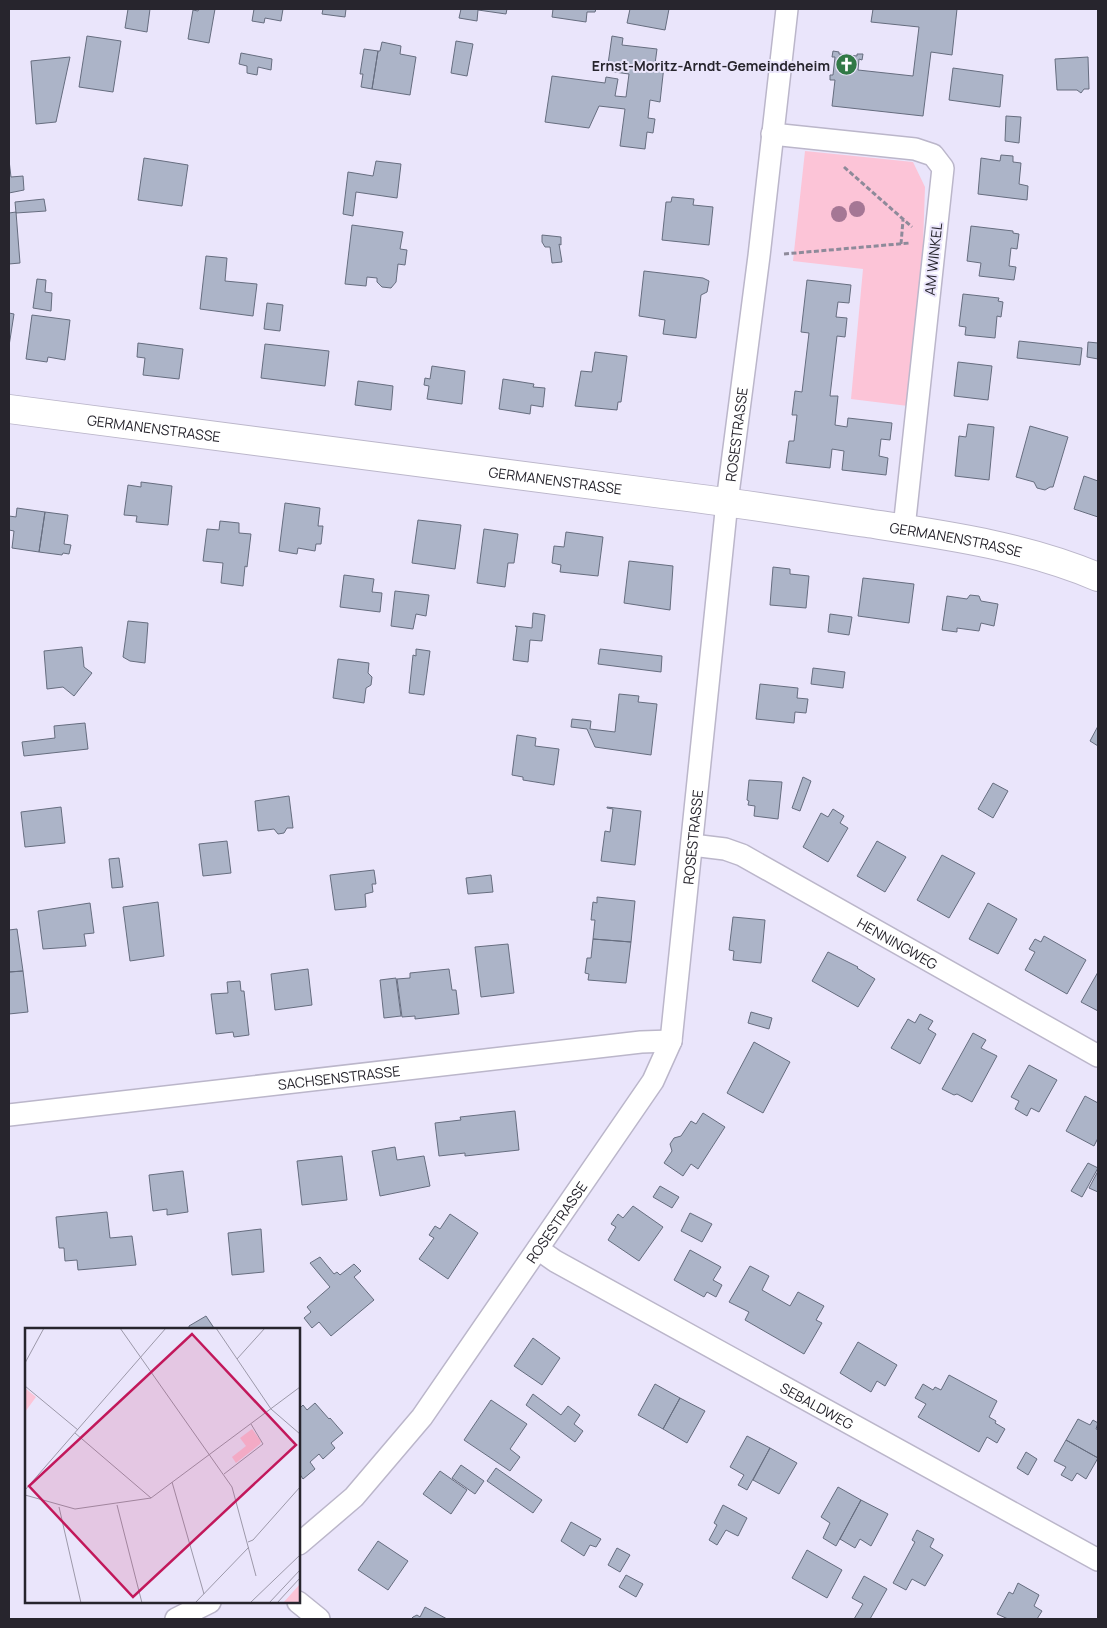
<svg xmlns="http://www.w3.org/2000/svg" width="1107" height="1628" viewBox="0 0 1107 1628" font-family="Manrope,sans-serif">
<rect width="100%" height="100%" fill="#eae5fb"/>
<path fill="#fcc4d7" d="M805 151 913 162 925 187 922 275 908 406 851 399 863 269 793 261Z"/>
<path fill="#acb4c8" stroke="#666d7f" d="M128 9H150L147 32 125 28Z
M199 9H215L209 43 188 39 193 10 198 11Z
M254 9H283L281 21 265 18 264 23 252 21Z
M323 9H346L345 17 322 14Z
M461 9H507L506 14 478 10 477 21 459 18Z
M553 9H596L595 12H587L586 22 552 17Z
M630 9H669L665 30 627 23Z
M873 9H957L952 55 931 52 923 116 832 106 835 80H830V75H833L835 57H832L833 51 839 52V54L857 56V54H863L862 60 859 59 858 70 913 76 919 27 871 22Z
M87 36 121 41 113 92 79 87Z
M612 36 623 38 622 45 657 49 655 64 664 66 660 102 650 100 648 118 655 119 653 133 647 132 645 149 620 146 625 109 599 106 589 128 545 122 552 76 605 83 606 77 618 79 615 96 626 97 629 74 607 71Z
M456 41 473 44 467 76 451 73Z
M382 42 401 46 400 54 416 57 410 95 372 89 378 51H380Z
M364 49 378 51 372 89 361 87 363 74H360Z
M241 53 272 59 271 70 258 67 257 75 247 73V66L239 64Z
M70 57 56 122 36 124 31 61Z
M1088 57 1089 89H1084L1081 93 1077 90H1057L1055 59Z
M953 68 1003 75 1000 107 949 100Z
M1006 116 1021 117 1019 143 1005 141Z
M1001 155 1013 156V162L1021 163 1019 184 1028 186 1027 200 978 194 981 158 1000 161Z
M144 158 188 165 182 206 138 200Z
M9 160 11 177 23 176 24 190 9 193Z
M376 161 401 164 397 198 356 192 353 216 343 214 348 172 373 176Z
M672 197 694 199 693 205 713 207 709 245 662 240 666 202H671Z
M44 199 46 211 16 213 15 202Z
M16 212 20 263 9 264V213Z
M352 225 403 232 400 249 407 250 405 265 398 264 396 282 391 288 382 287 377 282V278L367 277 366 286 345 284Z
M971 226 1013 231V233L1019 234 1017 249 1011 248 1009 266 1016 267 1014 280 979 276 981 263 967 261Z
M542 235 561 237V245L559 244 562 262 552 263 550 247H545L542 242Z
M206 256 227 258 225 281 257 284 253 316 200 309Z
M644 271 703 278 709 281 707 292 701 295 696 338 663 334 665 320 639 316Z
M37 279 46 280 45 292 52 293 51 311 33 308Z
M807 280 851 285 849 303 838 302 836 317 847 318 845 337 837 336 830 396H838L835 425 847 427 848 418 892 423 890 440 881 439 879 456 888 458 886 475 842 470 844 451 832 449 830 468 786 463 789 441H794L797 415H792L795 391 802 392 809 333 801 332Z
M963 294 999 298 998 301 1003 302 1001 317 997 316 995 338 965 335 966 327 959 326Z
M267 303 283 305 280 331 264 329Z
M9 313 14 314 9 346Z
M32 315 70 320 65 360 48 357 47 362 26 359Z
M1019 341 1082 348 1080 365 1017 358Z
M1088 342 1098 343V359L1087 357Z
M138 343 183 349 179 379 143 375 145 358 137 357Z
M265 344 329 351 325 386 261 378Z
M595 352 627 356 621 402H618L617 410 575 406 581 371 592 372Z
M958 362 992 366 988 400 954 396Z
M432 366 465 371 462 404 427 399 429 386 424 385 425 378 430 379Z
M503 379 534 384 533 387 545 388 543 407 531 405 530 414 499 409Z
M358 381 393 386 391 410 355 405Z
M968 424 994 427 989 480 955 476 959 436 966 437Z
M1030 426 1068 437 1053 487H1050L1045 490 1037 488 1034 482 1016 477Z
M1084 476 1098 481V517L1074 509Z
M141 482 172 486 168 525 136 522 137 516 124 515 128 485 141 487Z
M285 503 320 508 318 526H323L321 544H316L315 551 298 548 297 554 279 551Z
M17 508 45 512 39 552 12 548 14 531 9 530V516L16 517Z
M45 512 68 515 64 544 71 545 69 554 63 553 62 555 39 552Z
M418 520 461 525 455 569 412 563Z
M220 521 239 523V533L251 534 247 567 245 566 243 586 221 583 223 563 203 561 207 529 219 530Z
M484 529 518 534 514 563H508L505 587 477 583Z
M566 532 603 537 598 576 560 572 561 565 552 563 554 546 564 547Z
M629 561 673 566 670 610 624 603Z
M773 567 790 569V574L809 576 806 608 770 605Z
M344 575 374 579 372 592 382 593 380 612 340 607Z
M863 578 914 584 909 623 858 616Z
M395 591 429 595 426 616 416 614 413 629 391 626Z
M970 595 979 596 981 601 998 604 994 626 981 623 979 631 957 628V632L942 630 947 596 967 599Z
M533 613 545 615 542 641 530 640 528 662 513 660 517 627 515 626 532 628Z
M830 614 852 617 849 635 828 632Z
M128 621 148 623 145 663 130 661 123 657Z
M82 647 84 667 92 673 74 696 63 687 47 689 44 651Z
M416 649 430 651 424 695 409 693 413 655 416 656Z
M600 649 662 656 661 672 598 664Z
M338 659 369 663 368 673 372 677 371 685 366 688 364 703 333 698Z
M813 668 845 672 843 688 811 684Z
M760 684 798 688 797 698 808 699 806 713 795 712 794 723 756 719Z
M619 694 639 696 638 702 657 704 651 755 595 747 587 729 571 727 572 719 591 721 590 729 615 732Z
M85 723 88 749 24 756 22 742 55 738 54 726Z
M1098 726V746L1090 741Z
M517 735 536 738 535 746 559 749 554 785 523 780V777L512 775Z
M803 777 811 781 800 811 792 808Z
M749 780 782 782 778 819 754 816 755 806 748 805 749 801 747 800Z
M993 783 1008 791 993 818 978 809Z
M289 796 293 828H287L284 833 278 834 274 829 258 831 255 801Z
M61 807 65 843 25 847 21 812Z
M607 807 641 811 635 865 601 861 605 831 610 832 613 809 607 808Z
M833 809 844 816 840 823 848 828 828 862 803 847 821 813 828 817Z
M227 841 231 873 203 876 199 844Z
M877 841 906 857 885 892 857 876Z
M942 855 975 873 949 918 917 900Z
M119 858 123 887 112 888 109 859Z
M374 870 376 884H372L373 892 365 894 366 907 335 910 330 875Z
M491 875 493 892 468 894 466 878Z
M597 897 635 901 631 942 593 939 595 920H591L593 902 597 903Z
M158 902 164 956 130 961 123 907Z
M90 903 94 933 84 934 86 946 43 949 38 911Z
M988 903 1017 919 998 954 969 939Z
M733 917 765 920 761 963 733 960 734 951 729 950Z
M17 929 23 971 9 972V930Z
M1044 936 1086 960 1067 994 1025 970 1035 952 1029 949 1035 939 1041 942Z
M593 939 631 942 626 983 588 980 589 974 585 973 587 958H591Z
M508 944 514 993 481 997 475 947Z
M828 952 858 967 857 968 875 979 858 1007 812 981Z
M308 969 312 1005 275 1010 271 974Z
M449 969 452 990H456L459 1014 415 1019V1016L402 1017 397 979 410 978V973Z
M23 971 28 1012 9 1014V972Z
M1098 972V1011L1081 1002Z
M396 978 401 1016 384 1018 380 980Z
M240 981 241 991H244L249 1035 234 1037 233 1032 216 1034 211 994 228 993 227 982Z
M751 1012 772 1018 769 1029 748 1023Z
M920 1014 933 1021 928 1029 936 1034 920 1064 891 1048 908 1019 915 1023Z
M973 1033 986 1040 981 1048 997 1056 972 1102 957 1094 954 1095 942 1089Z
M754 1042 790 1062 763 1113 727 1093Z
M1029 1065 1057 1080 1039 1112 1031 1108 1027 1116 1015 1109 1019 1101 1011 1097Z
M1085 1096 1098 1103V1138L1094 1146 1066 1131Z
M515 1111 519 1150 465 1156V1153L439 1156 435 1123 461 1120 460 1117Z
M703 1113 725 1127 698 1169 691 1164 683 1176 664 1163 672 1151 670 1144 674 1138 681 1136 691 1121 696 1124Z
M395 1147 397 1160 424 1156 430 1186 380 1196 372 1151Z
M342 1156 347 1200 302 1205 297 1161Z
M1088 1163 1098 1168 1082 1197 1071 1191Z
M183 1171 188 1212 167 1215V1209L153 1211 149 1175Z
M1098 1171V1192L1089 1188Z
M660 1186 679 1197 672 1208 653 1197Z
M633 1206 663 1227 639 1261 608 1240 616 1227 611 1224 618 1214 623 1218Z
M107 1212 110 1238 132 1236 136 1265 78 1270 77 1260 65 1261 64 1248H59L56 1217Z
M690 1213 712 1224 702 1242 681 1231Z
M450 1214 478 1233 448 1279 419 1259 434 1238 429 1235 435 1226 440 1229Z
M261 1229 264 1272 232 1275 228 1233Z
M690 1250 721 1267 713 1280 722 1285 716 1297 707 1292 704 1297 674 1280Z
M320 1257 334 1274 337 1272 340 1275 354 1264 361 1271 354 1277 374 1300 331 1336 319 1322 312 1328 304 1318 311 1312 307 1307 330 1287 310 1263Z
M750 1266 769 1276 762 1290 790 1306 798 1292 824 1306 816 1320 822 1323 804 1354 745 1320 749 1312 729 1302Z
M206 1316 214 1328 212 1329H189V1326Z
M533 1338 560 1358 542 1385 514 1366Z
M858 1342 897 1365 885 1386 877 1381 871 1392 840 1373Z
M949 1375 997 1401 989 1417 996 1421 995 1423 1005 1429 997 1443 987 1437 979 1452 918 1417 926 1404 915 1398 923 1384 933 1390 935 1387 941 1390Z
M655 1384 680 1398 663 1429 638 1415Z
M533 1394 561 1415 568 1406 580 1415 574 1424 583 1431 575 1442 526 1405Z
M680 1398 705 1411 687 1443 663 1429Z
M491 1400 527 1424 510 1449 520 1457 510 1471 464 1440Z
M315 1403 329 1419 330 1418 343 1433 331 1443 335 1448 323 1459 319 1454 310 1462 315 1469 303 1479 299 1473V1404L301 1407 303 1405 307 1410Z
M1078 1419 1090 1425 1093 1420 1098 1423 1096 1429 1098 1430V1458L1066 1440Z
M747 1436 770 1448 747 1490 738 1485 744 1475 730 1467Z
M1066 1440 1098 1458 1086 1479 1077 1473 1072 1481 1061 1475 1066 1467 1054 1461Z
M770 1448 797 1463 779 1494 753 1480Z
M1026 1452 1037 1459 1028 1475 1017 1468Z
M461 1465 484 1481 475 1494 452 1478Z
M496 1468 542 1500 533 1513 487 1481Z
M440 1471 467 1490 451 1514 423 1494Z
M838 1487 861 1500 836 1546 823 1538 830 1523 821 1517Z
M861 1500 888 1514 871 1546 860 1539 855 1548 840 1539Z
M723 1505 747 1518 738 1536 726 1530 717 1545 709 1540 717 1525 714 1523Z
M571 1522 601 1539 596 1547 590 1545 584 1556 561 1541Z
M917 1530 934 1539 930 1547 943 1555 925 1586 912 1579 906 1590 893 1583 915 1542 912 1540Z
M378 1541 408 1561 388 1590 358 1570Z
M617 1548 630 1555 620 1572 608 1565Z
M807 1550 842 1570 827 1598 792 1578Z
M626 1575 643 1584 636 1597 619 1587Z
M864 1576 887 1589 870 1619H854L863 1604 852 1598Z
M1018 1583 1039 1595 1034 1606 1042 1611 1037 1619H1008L997 1614 1009 1592 1013 1594Z
M425 1607 447 1619H411L413 1617 417 1615 420 1617Z"/>
<g fill="none" stroke-linecap="round" stroke-linejoin="round">
<defs>
<g id="street">
<path d="M772 134 915 149 933 155 943 168 904 528"/>
<path id="s1" d="M692 845 725 849 742 855 1098 1056"/>
<path id="s2" d="M9 1115 641 1042 671 1041"/>
<path id="s3" d="M538 1249 555 1261 1098 1560"/>
<path id="s4" d="M299 1544 354 1497 422 1417 653 1081 671 1041 727 502 759 256 787 9"/>
<path d="M298 1602 319 1619"/>
<path d="M176 1619 210 1602"/>
</g>
<g id="secondary">
<path id="s5" d="M9 409C227 437 445 465 663 494 731 502 799 513 867 523 945 535 1025 546 1098 577"/>
</g>
</defs>
<use href="#street" stroke="#bbb6ca" stroke-width="24"/>
<use href="#secondary" stroke="#bbb6ca" stroke-width="30"/>
<path stroke="#8e8a9a" stroke-width="3" stroke-dasharray="5 2.5" stroke-linecap="butt" d="M844 167 912 227
M901 244 903 220
M784 254 910 243"/>
<use href="#street" stroke="#fff" stroke-width="21"/>
<use href="#secondary" stroke="#fff" stroke-width="28"/>
</g>
<g fill="#a57795">
<circle cx="857" cy="209" r="8"/>
<circle cx="839" cy="214" r="8"/>
</g>
<defs>
<symbol id="church-disc" viewBox="-11 -11 22 22"><circle r="9.5" fill="#317946" stroke="#eae5fb"/><path d="M-1.2-6h2.4v3.5h3.3v2.4h-3.3V6h-2.4V-.1h-3.3v-2.4h3.3Z" fill="#fff"/></symbol>
</defs>
<g fill-rule="evenodd">
<use href="#church-disc" x="834" y="52" width="25" height="25"/>
</g>
<g text-anchor="middle" dominant-baseline="central" stroke-width="4" stroke-linejoin="round" paint-order="stroke">
<g font-size="14" font-weight="bold" fill="#27252d" stroke="#eae5fb" text-anchor="end">
<text x="830" y="65">Ernst-Moritz-Arndt-Gemeindeheim</text>
</g>
<g font-size="14" fill="#27252d" stroke="#eae5fb">
<text transform="translate(933 259) rotate(-84)">AM WINKEL</text>
<text stroke="none"><textPath href="#s5" startOffset="146">GERMANENSTRASSE</textPath></text>
<text stroke="none"><textPath href="#s4" startOffset="1239">ROSESTRASSE</textPath></text>
<text stroke="none"><textPath href="#s5" startOffset="551">GERMANENSTRASSE</textPath></text>
<text stroke="none"><textPath href="#s5" startOffset="956">GERMANENSTRASSE</textPath></text>
<text stroke="none"><textPath href="#s4" startOffset="834">ROSESTRASSE</textPath></text>
<text stroke="none"><textPath href="#s1" startOffset="230">HENNINGWEG</textPath></text>
<text stroke="none"><textPath href="#s2" startOffset="332">SACHSENSTRASSE</textPath></text>
<text stroke="none"><textPath href="#s4" startOffset="414">ROSESTRASSE</textPath></text>
<text stroke="none"><textPath href="#s3" startOffset="320">SEBALDWEG</textPath></text>
</g>
</g>
<g transform="translate(25 1328)">
<rect width="275" height="275" fill="#eae5fb"/>
<path d="M0 60 11 69 0 84ZM227 101 236 113 235 116 211 135 207 129 221 118 215 110ZM275 256V275H258Z" fill="#fcc4d7"/>
<path fill="none" stroke="#9c98a9" stroke-width="1" d="M95 0 207 159 231 248M191 0 246 81 275 106M212 31 240 0M0 35 19 0M0 58 53 102M50 105 126 170M199 146 238 116 226 96M147 154 179 266M0 162 141 0M0 167 50 181 126 170 275 59M92 177 117 275M34 179 56 275M223 214 228 212 275 159M170 275 224 219M225 275 275 227M244 275 275 242M252 275 275 250"/>
<path fill="#c2185b" fill-opacity="0.15" stroke="#c2185b" stroke-width="2.5" d="M167 6 271 117 108 269 4 158Z"/>
<rect width="275" height="275" fill="none" stroke="#27252d" stroke-width="2.5"/>
</g>
<rect width="1107" height="1628" fill="none" stroke="#27252d" stroke-width="20"/>
</svg>
